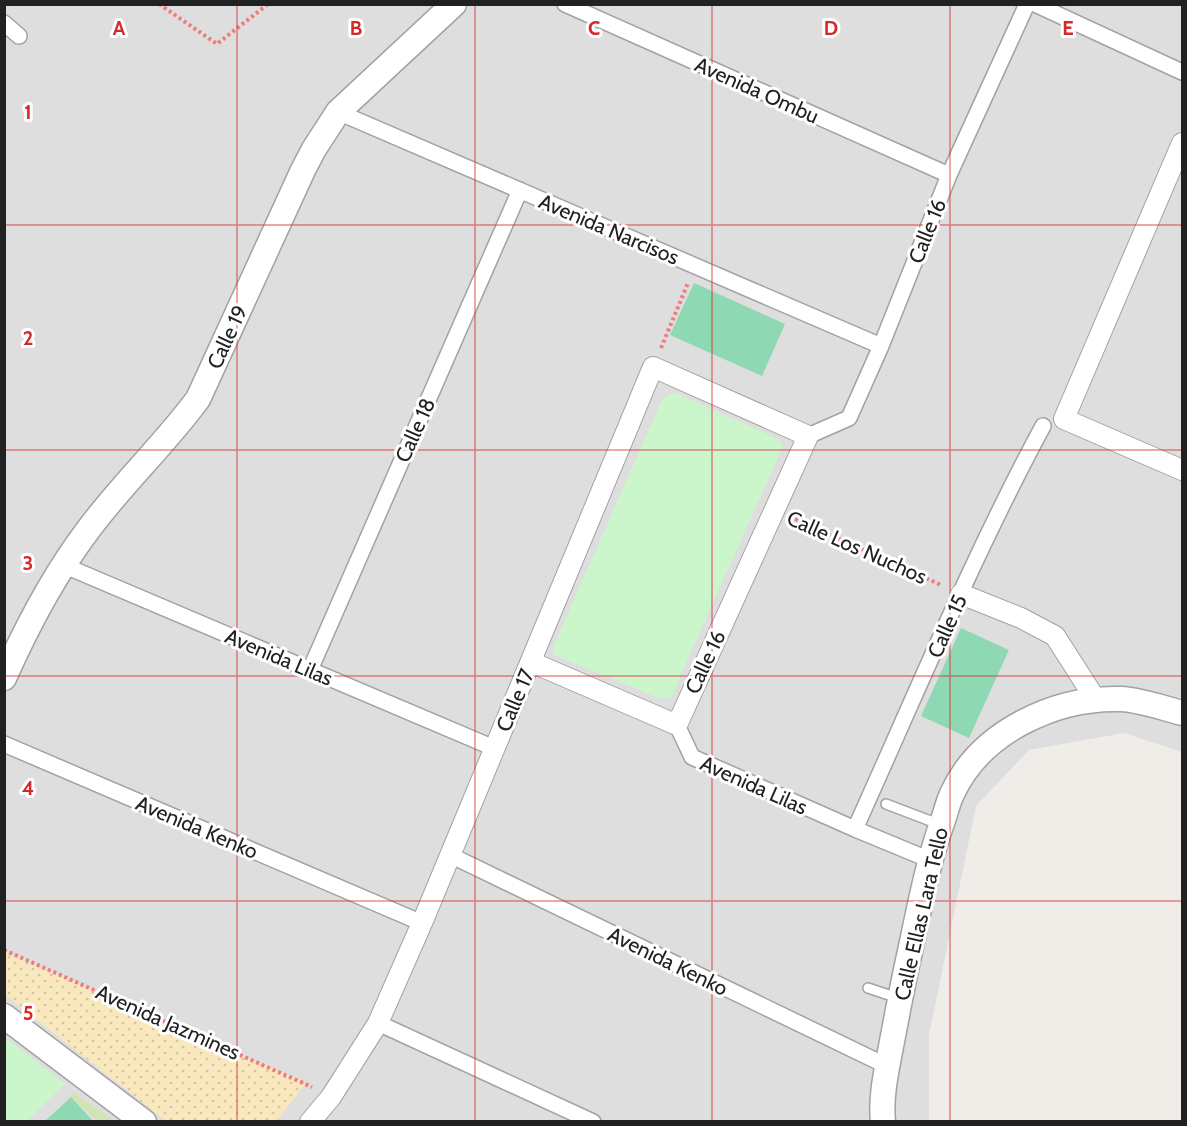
<svg xmlns="http://www.w3.org/2000/svg" width="1187" height="1126" viewBox="0 0 1187 1126" font-family="Cabin,sans-serif">
<defs>
<pattern id="sand-dots" width="8" height="8" patternUnits="userSpaceOnUse" patternTransform="scale(1.5)"><rect width="8" height="8" fill="#f9e7be"/><path d="M2 2h.1M6 6h.1" fill="none" stroke="#d5c6a3" stroke-width="1.8" stroke-linecap="round"/></pattern>
</defs>
<rect width="100%" height="100%" fill="#f0ede8"/>
<path fill="#dfdede" d="M5 5H1182V752L1124 733 1029 750 976 806 929 1035V1121L5 1122Z"/>
<path fill="#d1e5b3" d="M73 1092 114 1121H98L71 1097Z"/>
<path fill="url(#sand-dots)" d="M4 952H5L306 1083 277 1121H253L251 1120 250 1122 166 1121 5 995Z"/>
<path fill="#cbf5ca" d="M676 393 778 439 783 446 687 661 672 696 661 699 554 655 553 647 663 398Z
M4 1037 65 1084 27 1121H5Z"/>
<path fill="#8ed8b4" d="M694 283 785 324 762 376 670 335Z
M961 628 1009 650 969 738 921 716Z
M71 1097 93 1121H45Z"/>
<g fill="none" stroke-linecap="round" stroke-linejoin="round">
<defs>
<path id="service" d="M886 804 941 825
M868 988 898 998"/>
<path id="pedestrian" d="M565 4 949 175
M1035 4 1182 72
M4 23 19 36
M338 112 881 346
M808 436 849 418 881 346 949 175 1027 4
M63 565 494 748
M310 670 520 190
M677 725 692 757 855 829 930 860
M4 744 422 923
M855 829C916 694 973 556 1043 426
M450 855 887 1066
M378 1023 593 1122"/>
<path id="minor" d="M1182 143 1064 419 1182 470
M961 594 1021 618 1055 636 1096 700
M310 1122 331 1097 378 1023 422 923 653 367 808 436 677 725 531 662"/>
<path id="tertiary" d="M4 678C27 626 54 575 88 530 122 484 164 445 198 399L303 170 314 149 338 112 454 4
M4 1016 144 1122
M883 1122C880 1094 888 1064 893 1036 898 1010 903 983 909 956 919 910 927 865 943 820 946 812 948 802 952 794 980 732 1055 697 1121 699 1141 700 1163 708 1182 713"/>
</defs>
<use href="#service" stroke="#a2a2a2" stroke-width="12"/>
<use href="#pedestrian" stroke="#a2a2a2" stroke-width="18"/>
<use href="#minor" stroke="#a2a2a2" stroke-width="22"/>
<use href="#tertiary" stroke="#a2a2a2" stroke-width="27"/>
<path stroke="#ee7d7c" stroke-width="4" stroke-dasharray="3 3" stroke-linecap="butt" d="M159 4 217 44 268 4
M661 348 688 283
M795 519 941 585
M4 950 312 1087"/>
<use href="#service" stroke="#fff" stroke-width="9"/>
<use href="#pedestrian" stroke="#fff" stroke-width="15"/>
<use href="#minor" stroke="#fff" stroke-width="20"/>
<use href="#tertiary" stroke="#fff" stroke-width="24"/>
</g>
<path fill="none" stroke="#d62828" stroke-width="1.5" stroke-opacity="0.55" d="M237 4V1122M475 4V1122M712 4V1122M950 4V1122M4 225H1182M4 450H1182M4 676H1182M4 901H1182"/>
<g text-anchor="middle" dominant-baseline="central" stroke-width="6" stroke-linejoin="round" paint-order="stroke">
<g font-size="21" fill="#212121" stroke="#fff">
<text transform="translate(757 90) rotate(24)">Avenida Ombu</text>
<text transform="translate(609 229) rotate(23)">Avenida Narcisos</text>
<text transform="translate(927 231) rotate(-68)">Calle 16</text>
<text transform="translate(227 337) rotate(-65)">Calle 19</text>
<text transform="translate(415 430) rotate(-66)">Calle 18</text>
<text transform="translate(857 547) rotate(24)">Calle Los Nuchos</text>
<text transform="translate(947 626) rotate(-66)">Calle 15</text>
<text transform="translate(279 657) rotate(23)">Avenida Lilas</text>
<text transform="translate(705 662) rotate(-65)">Calle 16</text>
<text transform="translate(515 700) rotate(-67)">Calle 17</text>
<text transform="translate(754 785) rotate(24)">Avenida Lilas</text>
<text transform="translate(197 827) rotate(23)">Avenida Kenko</text>
<text transform="translate(921 914) rotate(-77)">Calle Ellas Lara Tello</text>
<text transform="translate(668 961) rotate(26)">Avenida Kenko</text>
<text transform="translate(168 1022) rotate(24)">Avenida Jazmines</text>
</g>
</g>
<g font-size="20" text-anchor="middle" font-weight="bold" fill="#d62828" stroke="#fff" stroke-width="6" stroke-linejoin="round" paint-order="stroke">
<text x="119" y="35">A</text>
<text x="356" y="35">B</text>
<text x="594" y="35">C</text>
<text x="831" y="35">D</text>
<text x="1068" y="35">E</text>
<text x="28" y="119">1</text>
<text x="28" y="345">2</text>
<text x="28" y="570">3</text>
<text x="28" y="795">4</text>
<text x="28" y="1020">5</text>
</g>
<rect width="1187" height="1126" fill="none" stroke="#212121" stroke-width="12"/>
</svg>
